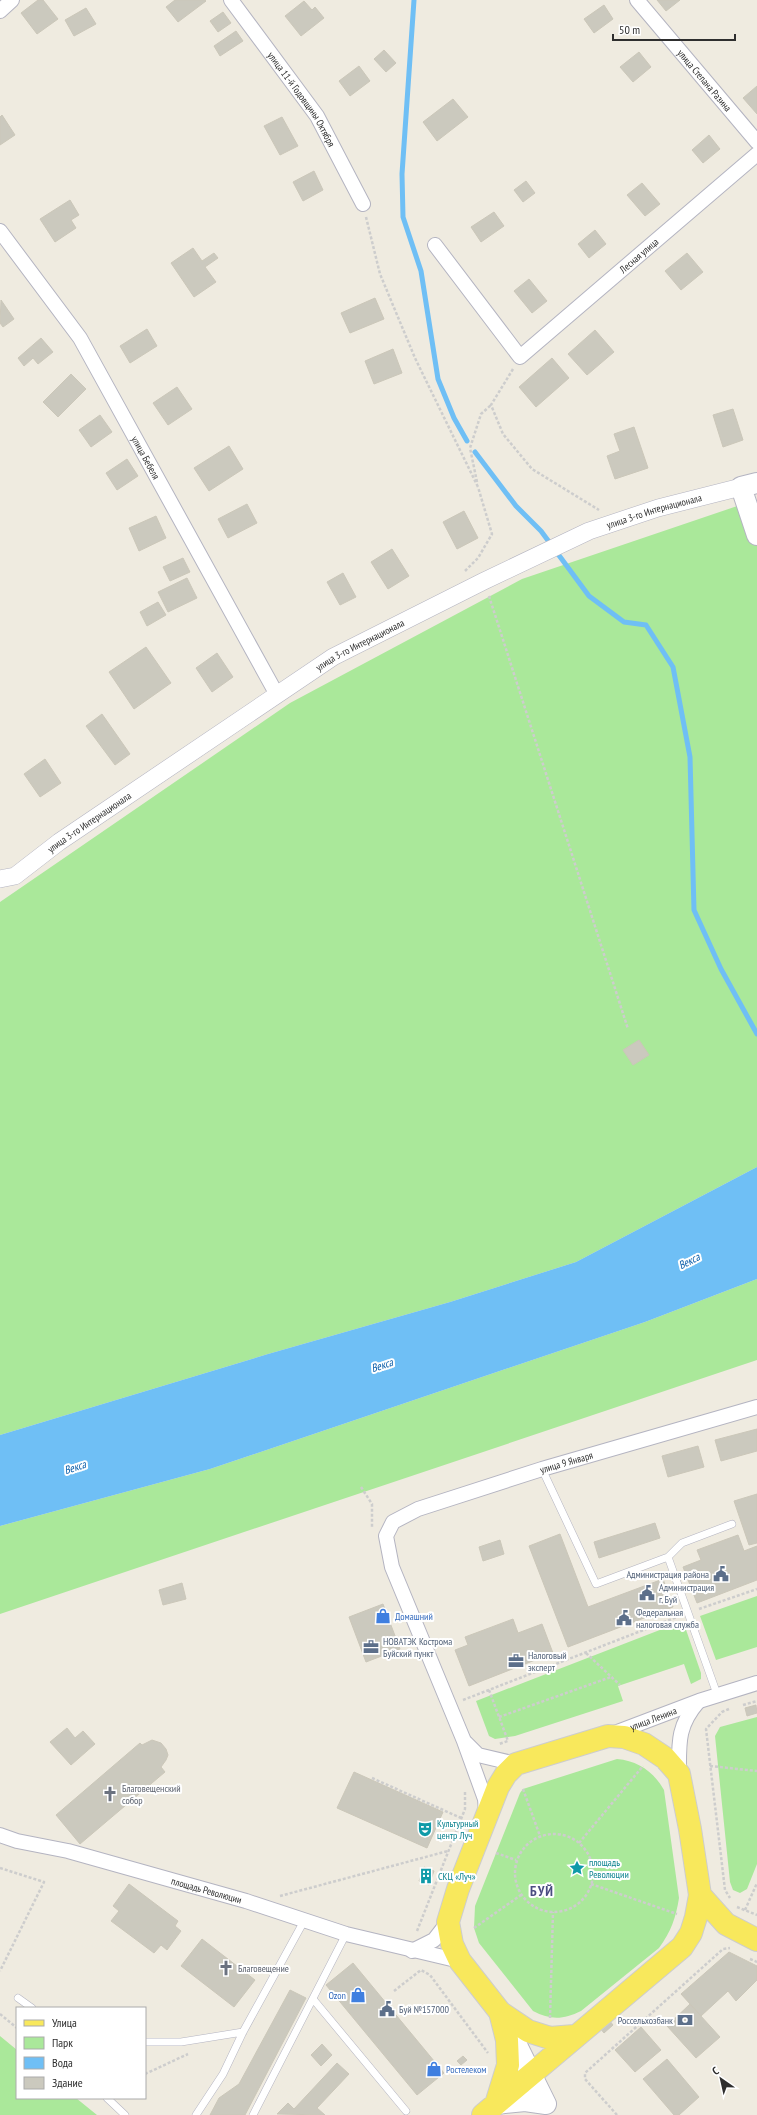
<svg xmlns="http://www.w3.org/2000/svg" width="757" height="2115" viewBox="0 0 757 2115" font-family="'PT Sans Narrow',sans-serif">
<rect width="100%" height="100%" fill="#efebe0"/>
<path fill="#aae89a" d="M755 500 757 505V1167L576 1262 450 1302 268 1354 0 1435V902L290 703 522 579Z
M757 1279V1360L0 1614V1526L210 1469 645 1322Z
M757 1596V1647L716 1660 700 1616Z
M683 1621 701 1673V1679L691 1684 684 1664 618 1686 623 1701 515 1736 495 1739 489 1736 476 1701Z
M757 1717V1864L747 1889 740 1893 733 1890 730 1882 715 1736 720 1727Z
M617 1759C638 1761 653 1771 664 1790L679 1898C676 1917 671 1932 659 1948L581 2011C563 2020 550 2020 533 2011L479 1943 474 1928 475 1906 520 1793 523 1789Z
M0 2036 17 2050V2098H76L97 2115H0Z"/>
<path fill="#6fbff5" d="M757 1167V1279L645 1322 210 1469 0 1526V1435L268 1354 450 1302 576 1262Z"/>
<g fill="none" stroke-linecap="round" stroke-linejoin="round">
<path stroke="#6fbff5" stroke-width="5" d="M414 0 402 174 403 217 421 271 438 379 454 418 467 441
M475 452 516 506 541 531 589 596 624 622 646 625 673 667 690 757 694 910 721 969 757 1034"/>
</g>
<path fill="#cbc9be" stroke="#cbc7b9" d="M38 0H43L58 19 37 34 21 13Z
M175 0H205L206 1 178 22 166 7Z
M657 0H680L666 11Z
M304 1 312 10 315 7 324 18 301 36 285 16Z
M604 5 613 19 594 33 584 19Z
M86 8 96 24 74 36 65 20Z
M223 12 231 23 218 32 210 21Z
M236 31 243 41 220 56 214 46Z
M384 50 396 63 386 72 374 59Z
M639 52 651 67 633 82 620 67Z
M359 66 370 81 350 96 339 81Z
M757 86V114L743 98Z
M453 99 468 117 437 141 423 122Z
M2 115 15 135 0 145V117Z
M282 117 298 146 280 155 264 126Z
M709 135 720 149 703 163 692 150Z
M314 171 323 190 303 201 293 182Z
M526 181 535 193 523 202 514 190Z
M642 183 660 204 645 216 627 195Z
M70 200 79 215 71 220 76 228 55 242 40 219Z
M494 212 504 226 481 242 471 227Z
M595 230 606 244 589 258 578 244Z
M193 248 202 261 214 253 218 258 205 267 216 282 194 297 171 263Z
M687 253 703 272 681 290 665 271Z
M529 279 547 301 532 313 514 291Z
M375 298 384 319 350 333 341 313Z
M1 300 14 319 3 327 0 323Z
M147 329 157 346 130 363 120 346Z
M595 330 614 352 587 375 568 354Z
M41 338 53 352 38 364 33 358 24 366 18 358Z
M393 349 402 373 374 384 365 361Z
M552 358 569 378 536 407 519 387Z
M71 374 86 389 58 417 43 402Z
M177 387 192 409 168 425 153 403Z
M733 409 743 440 723 447 713 415Z
M100 415 112 432 91 447 79 430Z
M634 427 648 468 615 479 607 456 620 451 614 434Z
M229 446 243 469 209 491 194 468Z
M127 459 138 476 117 490 106 473Z
M247 504 257 523 228 538 218 519Z
M464 511 478 538 457 549 443 522Z
M156 516 166 538 139 551 129 528Z
M392 549 409 576 388 589 371 562Z
M183 558 190 572 170 581 163 567Z
M343 573 356 597 340 605 327 582Z
M187 578 197 598 168 612 158 592Z
M158 602 166 615 147 626 140 612Z
M146 647 171 683 134 709 109 672Z
M217 653 233 677 212 692 196 668Z
M102 714 130 754 115 765 86 726Z
M45 759 61 783 40 797 24 774Z
M639 1040 649 1055 633 1065 623 1050Z
M757 1429V1451L721 1461 715 1440Z
M698 1446 704 1467 668 1477 662 1456Z
M757 1494V1543L749 1545 734 1501Z
M655 1523 660 1538 599 1558 594 1542Z
M560 1534 588 1607 663 1579 673 1607 568 1647 529 1546Z
M738 1535 744 1551 757 1546V1580L697 1603 683 1567 701 1560 697 1550Z
M500 1540 504 1554 483 1561 479 1547Z
M182 1583 186 1599 163 1605 159 1590Z
M383 1604 400 1649 366 1662 349 1617Z
M513 1619 518 1633 542 1624 553 1653 469 1686 455 1650 468 1645 465 1637Z
M756 1705 757 1713 747 1716 745 1708Z
M67 1728 75 1738 83 1731 95 1744 71 1765 50 1742Z
M152 1740 161 1743 166 1749 168 1755 166 1760 161 1767 165 1772 80 1844 56 1815 140 1743 142 1745Z
M354 1772 443 1812 427 1848 337 1808Z
M424 1867 434 1871 429 1885 419 1881Z
M129 1884 178 1921 175 1926 181 1931 167 1950 161 1945 154 1953 111 1921 119 1911 113 1906Z
M202 1939 255 1980 234 2007 181 1966Z
M729 1952 757 1966V1980L736 2001 728 1991 701 2016 681 1994Z
M353 1963 444 2073 417 2095 326 1985Z
M290 1990 306 1998 245 2115H210L219 2098 239 2084Z
M690 2004 720 2037 696 2058 667 2026Z
M609 2020 613 2025 604 2033 600 2028Z
M641 2027 661 2050 635 2072 615 2050Z
M322 2044 332 2055 321 2066 311 2055Z
M463 2056 467 2060 461 2065 457 2061Z
M667 2059 699 2097 679 2115H674L643 2079Z
M337 2063 349 2074 317 2108 325 2115 277 2114 288 2103 294 2109Z"/>
<g fill="none" stroke-linecap="round" stroke-linejoin="round">
<defs>
<path id="service" d="M542 1469 596 1584 668 1557 682 1543 732 1524
M668 1557 717 1694
M18 1998 32 2008
M313 1999 406 2111
M145 2042H181L243 2032
M107 2098 125 2115
M196 2115 223 2074 243 2032 304 1921
M253 2115 346 1934"/>
<g id="minor">
<path id="s1" d="M231 0 317 116 363 204"/>
<path id="s2" d="M637 0 757 142"/>
<path d="M0 11 12 0"/>
<path id="s3" d="M0 231 80 338 276 693"/>
<path id="s4" d="M435 245 520 357 757 154"/>
<path id="s5" d="M612 1734 699 1701 757 1683"/>
<path d="M466 1743 478 1755 516 1764"/>
<path d="M679 1774C679 1744 677 1726 698 1702"/>
<path id="s6" d="M486 1812 485 1799 464 1741 392 1567 386 1536 393 1522 418 1509 542 1469 757 1407"/>
<path id="s7" d="M0 1835 17 1841 68 1851 246 1901 346 1934 460 1961"/>
<path d="M412 1951 434 1940 448 1922"/>
</g>
<g id="tertiary">
<path id="s8" d="M0 879 15 876 59 842 333 657 484 581 589 531 658 508 741 487"/>
</g>
<path id="secondary" d="M757 483 741 487 757 535
M506 2023 546 2104
M496 2104 525 2101 546 2104"/>
<path id="primary" d="M700 1895 726 1924 757 1940
M496 2104 508 2065 507 2040 500 2012
M483 2115 682 1947 691 1933 696 1917 700 1895 690 1829 679 1774 665 1758 644 1744 624 1737 608 1736 516 1764 506 1774 498 1787 458 1889 448 1922 452 1944 460 1961 500 2012 528 2031 550 2038 574 2036"/>
</defs>
<use href="#service" stroke="#b4b4c1" stroke-width="8"/>
<use href="#minor" stroke="#b4b4c1" stroke-width="16"/>
<use href="#tertiary" stroke="#b4b4c1" stroke-width="18"/>
<use href="#secondary" stroke="#b4b4c1" stroke-width="22"/>
<use href="#primary" stroke="#cdcdcd" stroke-width="24"/>
<path stroke="#cdcdcd" stroke-width="2.5" stroke-dasharray="3 2" stroke-linecap="butt" d="M366 217 380 274 415 358 478 487
M513 369 491 405 503 434 532 469 599 510
M477 482 470 448 481 414 491 405
M465 571 478 558 492 534 478 487
M489 596 628 1029
M361 1487 372 1504V1528
M699 1609 757 1589
M586 1653 620 1685
M489 1690 508 1741 499 1744
M463 1700 677 1617
M743 1705 757 1701
M729 1709 722 1712 706 1729 725 1890 730 1898
M499 1717 611 1677
M710 1766 757 1771
M372 1778 461 1818
M523 1789 540 1836
M515 1873a39 39 0 1 1 78 0a39 39 0 1 1-78 0Z
M579 1843 643 1766
M496 1853 516 1860
M0 1868 44 1882 0 1971
M591 1884 677 1914
M280 1896 448 1851
M737 1907 757 1915
M745 1910 757 1883
M474 1928 521 1895
M417 1931 465 1809V1791
M750 1959 757 1962
M394 1991 421 1970 430 1975 488 2053
M0 2014 17 2028
M550 2018 553 1912
M145 2074 188 2054
M617 2115 585 2079V2073L723 1949 730 1948"/>
<use href="#service" stroke="#fff" stroke-width="7"/>
<use href="#minor" stroke="#fff" stroke-width="14"/>
<use href="#tertiary" stroke="#fff" stroke-width="17"/>
<use href="#secondary" stroke="#fff" stroke-width="20"/>
<use href="#primary" stroke="#f8e85c" stroke-width="22"/>
</g>
<defs>
<symbol id="civic-bare" viewBox="-9 -9 18 18"><path d="M-.6-6.5H3V-4.5H.6V-3L4-1V1h2V6H-6V1h2V-1L-.6-3ZM-1.2 2.5V6h2.4V2.5Z" fill="#5c6f8a" stroke="#fff" stroke-width="2.5" paint-order="stroke"/></symbol>
<symbol id="shop-bare" viewBox="-9 -9 18 18"><path d="M-5-2.5h2.3a2.7 3.5 0 0 1 5.4 0H5L5.5 6h-11ZM-1.5-2.5h3a1.5 2.3 0 0 0-3 0Z" fill="#3f7fe0" stroke="#fff" stroke-width="2.5" paint-order="stroke"/></symbol>
<symbol id="office-bare" viewBox="-9 -9 18 18"><path d="M-6-3h4V-5.5h4V-3h4V5H-6ZM-1-4.5V-3h2v-1.5ZM-6 0V1H6V0Z" fill="#5c6f8a" stroke="#fff" stroke-width="2.5" paint-order="stroke"/></symbol>
<symbol id="church-bare" viewBox="-9 -9 18 18"><path d="M-1.2-6h2.4v3.5h3.3v2.4h-3.3V6h-2.4V-.1h-3.3v-2.4h3.3Z" fill="#6b7280" stroke="#fff" stroke-width="2.5" paint-order="stroke"/></symbol>
<symbol id="theatre-bare" viewBox="-9 -9 18 18"><path d="M-5-5.5Q0-4 5-5.5V0Q5 5 0 6Q-5 5-5 0ZM-3.3-2.5H-1v1.5H-3.3ZM1-2.5H3.3v1.5H1ZM-2.8 1Q0 5.5 2.8 1Z" fill="#0f9aa8" stroke="#fff" stroke-width="2.5" paint-order="stroke"/></symbol>
<symbol id="sight-bare" viewBox="-9 -9 18 18"><path d="M0-6L1.8-2.2L6-1.7L2.9 1.2L3.7 5.4L0 3.3L-3.7 5.4L-2.9 1.2L-6-1.7L-1.8-2.2Z" fill="#0f9aa8" stroke="#fff" stroke-width="2.5" paint-order="stroke"/></symbol>
<symbol id="building-bare" viewBox="-9 -9 18 18"><path d="M-4-6H4V6H1V3H-1V6H-4ZM-2.5-4.3h1.7v1.8h-1.7ZM.8-4.3h1.7v1.8H.8ZM-2.5-1h1.7V.8h-1.7ZM.8-1h1.7V.8H.8Z" fill="#0f9aa8" stroke="#fff" stroke-width="2.5" paint-order="stroke"/></symbol>
<symbol id="bank-bare" viewBox="-9 -9 18 18"><path d="M-6-4H6V4H-6ZM0-2.3a2.3 2.3 0 1 0 0 4.6a2.3 2.3 0 1 0 0-4.6Z" fill="#5c6f8a" stroke="#fff" stroke-width="2.5" paint-order="stroke"/></symbol>
</defs>
<g fill-rule="evenodd">
<use href="#civic-bare" x="710" y="1563" width="22" height="22"/>
<use href="#civic-bare" x="636" y="1582" width="22" height="22"/>
<use href="#shop-bare" x="372" y="1605" width="22" height="22"/>
<use href="#civic-bare" x="613" y="1607" width="22" height="22"/>
<use href="#office-bare" x="360" y="1636" width="22" height="22"/>
<use href="#office-bare" x="505" y="1650" width="22" height="22"/>
<use href="#church-bare" x="99" y="1783" width="22" height="22"/>
<use href="#theatre-bare" x="414" y="1818" width="22" height="22"/>
<use href="#sight-bare" x="566" y="1857" width="22" height="22"/>
<use href="#building-bare" x="415" y="1865" width="22" height="22"/>
<use href="#church-bare" x="215" y="1957" width="22" height="22"/>
<use href="#shop-bare" x="347" y="1984" width="22" height="22"/>
<use href="#civic-bare" x="376" y="1998" width="22" height="22"/>
<use href="#bank-bare" x="674" y="2009" width="22" height="22"/>
<use href="#shop-bare" x="423" y="2058" width="22" height="22"/>
</g>
<g text-anchor="middle" dominant-baseline="central" stroke-width="4" stroke-linejoin="round" paint-order="stroke">
<g font-size="10" fill="#2e2e2e" stroke="#fff">
<text stroke="none"><textPath href="#s2" startOffset="105">улица Степана Разина</textPath></text>
<text stroke="none"><textPath href="#s1" startOffset="122">улица 11-й Годовщины Октября</textPath></text>
<text stroke="none"><textPath href="#s4" startOffset="297">Лесная улица</textPath></text>
<text stroke="none"><textPath href="#s3" startOffset="270">улица Бебеля</textPath></text>
<text stroke="none"><textPath href="#s8" startOffset="755">улица 3-го Интернационала</textPath></text>
<text stroke="none"><textPath href="#s8" startOffset="431">улица 3-го Интернационала</textPath></text>
<text stroke="none"><textPath href="#s8" startOffset="107">улица 3-го Интернационала</textPath></text>
<text stroke="none"><textPath href="#s6" startOffset="494">улица 9 Января</textPath></text>
<text stroke="none"><textPath href="#s5" startOffset="44">улица Ленина</textPath></text>
<text stroke="none"><textPath href="#s7" startOffset="214">площадь Революции</textPath></text>
</g>
<g font-size="10" fill="#4e5e75" stroke="#fff" text-anchor="start">
<text x="709" y="1574" text-anchor="end">Администрация района</text>
<text x="659" y="1587">Администрация<tspan x="659" dy="12">г. Буй</tspan></text>
<text x="636" y="1612">Федеральная<tspan x="636" dy="12">налоговая служба</tspan></text>
<text x="383" y="1641">НОВАТЭК Кострома<tspan x="383" dy="12">Буйский пункт</tspan></text>
<text x="528" y="1655">Налоговый<tspan x="528" dy="12">эксперт</tspan></text>
<text x="399" y="2009">Буй №157000</text>
<text x="673" y="2020" text-anchor="end">Россельхозбанк</text>
</g>
<g font-size="10" fill="#366cbe" stroke="#fff" text-anchor="start">
<text x="395" y="1616">Домашний</text>
<text x="346" y="1995" text-anchor="end">Ozon</text>
<text x="446" y="2069">Ростелеком</text>
</g>
<g font-size="10" fill="#5b616d" stroke="#fff" text-anchor="start">
<text x="122" y="1788">Благовещенский<tspan x="122" dy="12">собор</tspan></text>
<text x="238" y="1968">Благовещение</text>
</g>
<g font-size="10" fill="#0d838f" stroke="#fff" text-anchor="start">
<text x="437" y="1823">Культурный<tspan x="437" dy="12">центр Луч</tspan></text>
<text x="589" y="1862">площадь<tspan x="589" dy="12">Революции</tspan></text>
<text x="438" y="1876">СКЦ «Луч»</text>
</g>
<g font-size="11" font-style="italic" fill="#075ba8" stroke="#fff">
<text transform="translate(689 1261) rotate(-27)">Векса</text>
<text transform="translate(382 1365) rotate(-18)">Векса</text>
<text transform="translate(75 1467) rotate(-18)">Векса</text>
</g>
<g font-size="14" font-weight="bold" letter-spacing="1" fill="#4b4d81" stroke="#fff">
<text x="542" y="1891">БУЙ</text>
</g>
</g>
<rect x="16" y="2007" width="130" height="92" fill="#ffffff" stroke="#ababab"/>
<rect x="24" y="2020" width="20" height="6" fill="#f8e85c" stroke="#ababab"/>
<text x="52" y="2027" font-size="12" fill="#2e2e2e">Улица</text>
<rect x="24" y="2037" width="20" height="12" fill="#aae89a" stroke="#ababab"/>
<text x="52" y="2047" font-size="12" fill="#2e2e2e">Парк</text>
<rect x="24" y="2057" width="20" height="12" fill="#6fbff5" stroke="#ababab"/>
<text x="52" y="2067" font-size="12" fill="#2e2e2e">Вода</text>
<rect x="24" y="2077" width="20" height="12" fill="#cbc9be" stroke="#ababab"/>
<text x="52" y="2087" font-size="12" fill="#2e2e2e">Здание</text>
<g transform="translate(721 2079) rotate(326)" stroke="#ffffff" stroke-width="3" paint-order="stroke">
<path d="M0-3L7 15L0 10L-7 15Z" fill="#2e2e2e"/>
<text y="-6" font-size="11" font-weight="bold" text-anchor="middle" fill="#2e2e2e">С</text>
</g>
<path d="M613 34v6h122v-6" fill="none" stroke="#2e2e2e" stroke-width="2"/>
<text x="619" y="34" font-size="12" fill="#2e2e2e" stroke="#ffffff" stroke-width="3" paint-order="stroke">50 m</text>
</svg>
